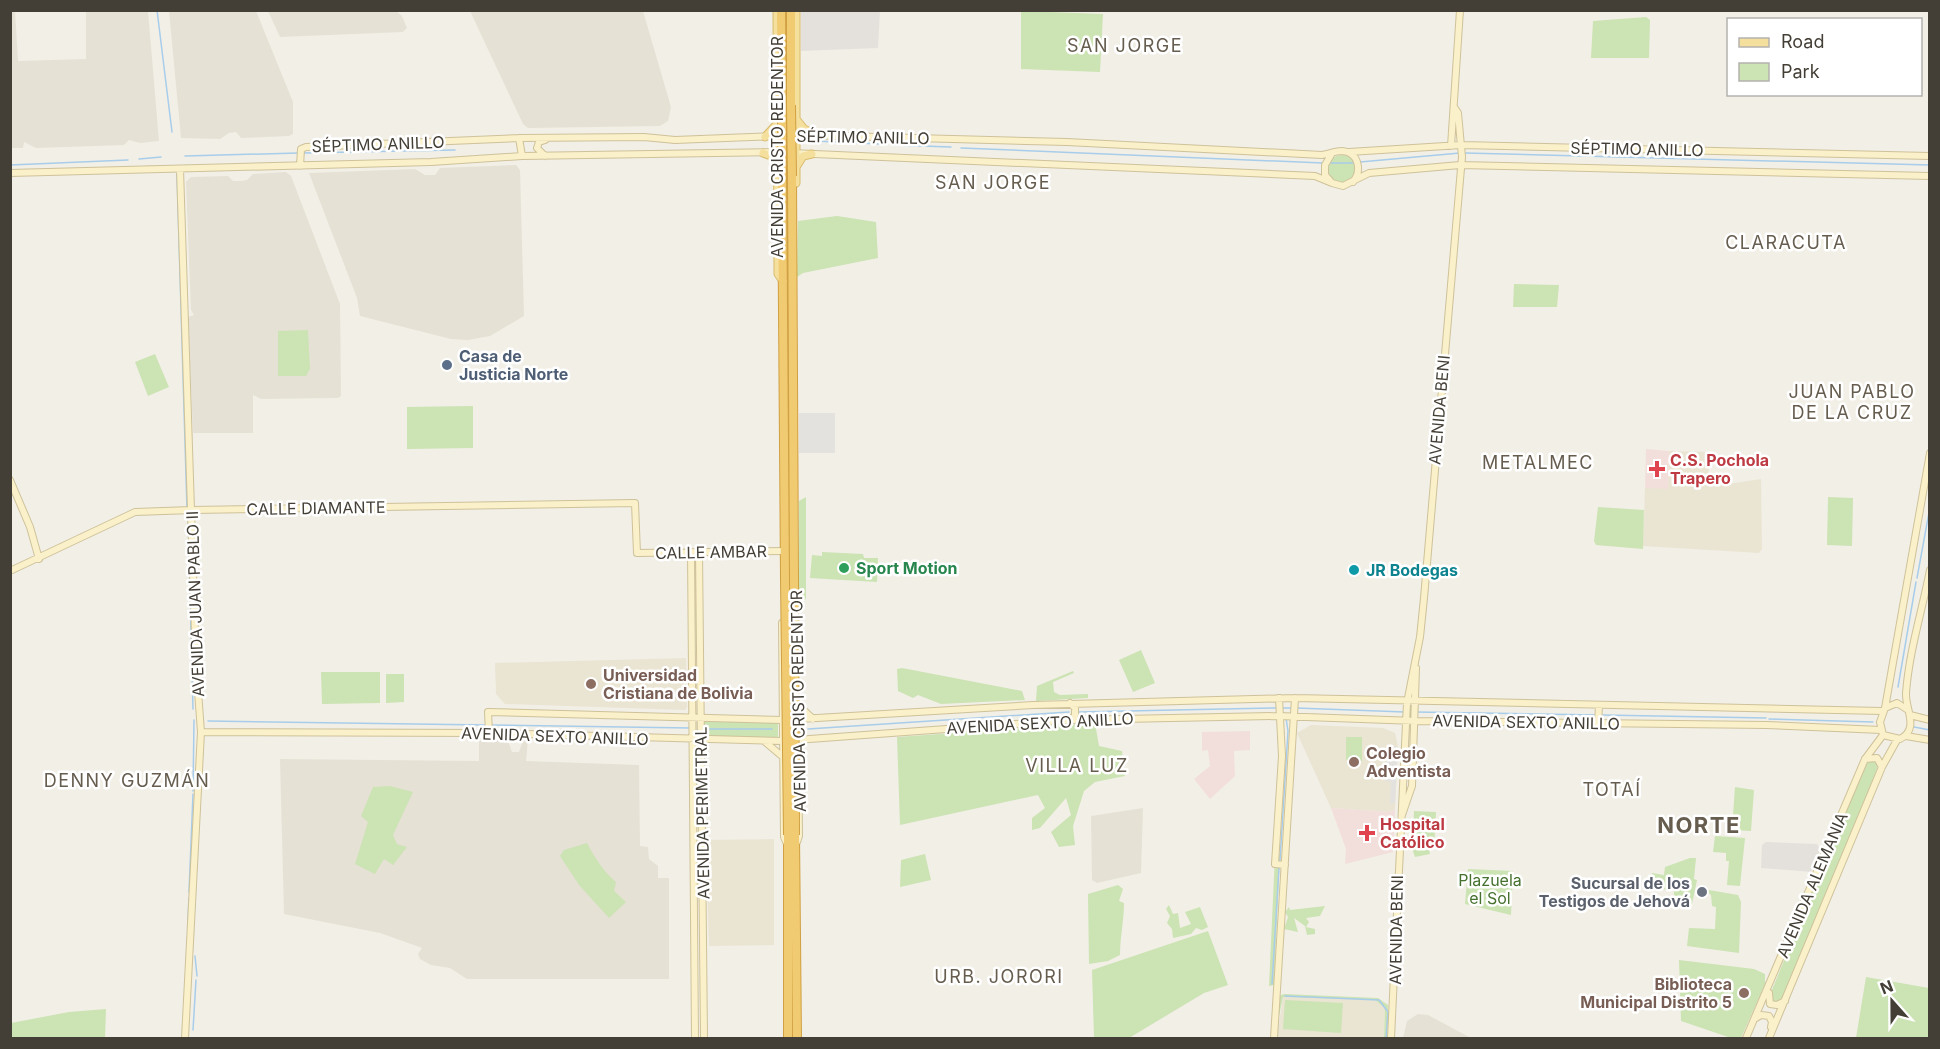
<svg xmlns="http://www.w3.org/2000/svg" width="1940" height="1049" viewBox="0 0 1940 1049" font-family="Inter,sans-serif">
<rect width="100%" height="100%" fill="#f2efe7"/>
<path fill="#e5e1d5" d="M11 11H15L18 61 86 59V11H148L159 141 140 143 129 140 124 145 36 148 24 142 23 148H11Z
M169 11H256L293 102V134L289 136 241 138 236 132 229 133 220 139 181 138Z
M268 11H396L402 16 407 28 403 32 280 37Z
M470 11H643L671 107 668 121 660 126 528 128 523 124Z
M516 165 520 170 524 316 490 336 468 340 451 339 360 316 357 298 309 173 415 169 425 175H435L440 168Z
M286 172 291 176 340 304 341 396 338 398 261 399 253 395V433H193L188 317 194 315 191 310 186 182 191 177 228 176 233 181H241L247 180 253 174Z
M481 740 508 741 512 752H519L523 741 528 740 526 761 639 765 640 846 648 847 649 859 658 866V878H669V979H467L450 968 431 965 420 959 418 954 422 948 411 944 380 933 284 914 280 759 479 761V741Z
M1143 808 1141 873 1097 883 1092 880 1091 816Z
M1418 1014 1428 1015 1471 1038H1403L1407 1021Z"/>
<path fill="#e4e1dc" d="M801 11H880L878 48 801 51Z
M1766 842 1817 844 1820 849 1811 872 1761 868 1762 845Z"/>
<path fill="#eae4d2" d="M1669 451 1708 452 1709 487 1761 479 1762 549 1759 553 1643 546 1645 488H1668Z
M686 658 687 707 685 710 505 704 496 694 495 663Z
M1311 725 1383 728 1395 733 1398 747 1395 809 1389 812 1331 808 1297 733Z
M774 839V945L709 946 706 840Z
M1283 997 1375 1000 1385 1008 1384 1038H1277Z"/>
<path fill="#f2dfdb" d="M1646 449 1669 451 1668 489 1645 488Z
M1250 731V750L1234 751 1235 776 1210 799 1194 779 1210 766 1208 750 1202 751V732Z
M1331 808 1389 812 1395 809 1393 852 1345 864 1346 849Z"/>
<path fill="#cce3b3" d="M1024 11 1103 14 1100 72 1021 69V12Z
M1646 17 1650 20 1649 58H1591L1593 21Z
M1328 169a14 14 0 1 1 28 0a14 14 0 1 1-28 0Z
M837 216 876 222 878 258 803 273 797 277 798 221Z
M1514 284 1559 285 1557 307H1513Z
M308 330 310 369 306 376H278V331Z
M155 354 169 387 148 396 135 362Z
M473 406V448L407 449V407Z
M806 497V599L802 601 799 597V501Z
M1828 497 1853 498 1852 546 1827 545Z
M1598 507 1644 510 1643 549 1596 545 1594 541Z
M822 552 863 554 864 558H878L877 582 810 578 812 555 822 556Z
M1141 650 1155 683 1133 692 1119 660Z
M902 668 1022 691 1025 700 941 704 918 695 913 698 898 691 897 669Z
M1073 671 1074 673 1053 682 1054 692 1060 695 1088 694V698L1036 701 1037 686Z
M321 672H380V703L322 704Z
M386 674H404V702L386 703Z
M704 721 778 723V739L704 737Z
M1095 723 1099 746 1122 751 1125 776 1095 782 1084 791 1073 826 1075 845 1059 847 1051 832 1071 815 1066 798 1040 828 1032 830V818L1045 808 1038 795 900 825 897 737Z
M1346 737H1362V761L1346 760Z
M1866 761H1876L1878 765 1865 804 1782 999 1773 1003 1769 997Z
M390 786 413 792 393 835 397 844 407 847 393 865 384 859 375 874 355 864 368 822 361 816 373 787Z
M1735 787 1754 790 1751 831 1732 830Z
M1414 811 1436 812 1434 849H1429L1430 854 1415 857 1412 848Z
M1715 836 1745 838 1740 886 1727 885 1729 861H1726V853L1713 852Z
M587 843C595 858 603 871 616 882L614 891 626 902 609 918 579 885 560 856 564 850Z
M925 854 931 880 900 887 901 860Z
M1275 855H1280L1274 985 1269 986Z
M1690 858H1696L1694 879 1697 880 1692 904 1674 895V891L1647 887 1651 882 1652 873 1664 875 1665 867Z
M1468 869 1513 871 1511 915 1465 904Z
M1118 885 1123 889 1119 901 1124 903C1124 921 1120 936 1120 955L1108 961 1089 964 1088 894Z
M1703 889 1738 895 1741 902 1739 953 1687 946 1689 928 1715 929 1716 907 1712 906 1711 895Z
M1169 905 1173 914 1178 913 1180 928 1191 924 1185 912 1200 907 1208 927 1202 930 1196 928 1191 934 1173 938 1172 929 1167 923 1170 916 1166 909Z
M1325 906 1320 916 1306 918 1309 922 1306 927 1315 929V934L1307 935 1305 926 1294 918 1298 932 1284 929 1288 917 1285 912 1289 907 1290 910Z
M1208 931 1228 985 1204 993 1129 1038H1094L1092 970Z
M1679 960 1754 969 1765 974V984L1741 1038H1731L1681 1021Z
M1866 977 1929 988V1038H1856Z
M1284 994 1378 998 1388 1005 1387 1038H1384L1385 1008 1375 1000 1283 997 1278 1021 1279 996Z
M1285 1000 1343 1003 1341 1033 1283 1029Z
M106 1009 105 1038H11V1023L69 1012Z"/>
<path fill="#e3e2de" d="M799 413H835V453H799Z
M1387 746 1398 747 1395 803 1390 804 1391 782 1385 781Z"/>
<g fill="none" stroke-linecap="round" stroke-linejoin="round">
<path stroke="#a8cdea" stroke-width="1.5" d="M157 10 172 132
M815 141 880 144
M892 145 951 147
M961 148 1323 163
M303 153 455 150
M1465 153 1930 165
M185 156 298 153
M139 159 161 157
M1360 162 1460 153
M1330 163H1356
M10 165 128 160
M177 174 187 509
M188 514 193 709
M1917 578 1930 507
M1898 687 1916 582
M1281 708H1291
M1296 708 1405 712
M1079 712 1276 708
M1416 712 1597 715
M1602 715 1766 718
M1769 719 1873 722
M208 721 486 725
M493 725 690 728
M1914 727 1930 730
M708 729H772
M808 729 1069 712
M193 791 194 720
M1280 860 1288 731 1286 718
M189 892 193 794
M188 920 189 898
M195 956 197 976
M1272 984 1279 868
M1285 996 1379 1000 1388 1012 1386 1038
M193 1030 196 980"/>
<defs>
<path id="secondary" d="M519 138 522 156
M1451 146 1460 10
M1349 152 1461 145 1930 156
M792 153 1315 176 1332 183
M1331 155 1325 165V175L1332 183 1343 186 1369 173 1460 165 1930 176
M545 156 537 148 539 142 545 140
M300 166 301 149 306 147 519 138 644 137 675 140 803 135 1067 142 1322 155C1328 154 1336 151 1342 151 1359 152 1362 171 1353 182
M180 169 196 664 201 732 185 1038
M10 173 431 162 522 156 782 152
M10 480 30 527 39 559
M691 552 695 1038
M699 552 704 1038
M10 571 135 512 192 510 635 503 637 553 785 551
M782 623 784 837 787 844
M1279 698 1282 756 1275 864 1285 865
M1070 703 1075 708V715L1071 720
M797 704 813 719
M1885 708 1930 453
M1908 710 1897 703 1885 708 1880 722 1883 735 1900 739C1920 729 1905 709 1906 693 1909 652 1922 611 1930 570
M1910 715 1930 720
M1598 723 1599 706
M201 732 489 733 782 741 1071 720 1278 716 1416 721 1766 725 1881 730
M489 733 488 712 783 720 1033 705 1295 698 1882 711
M1906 736 1930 740
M764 741 783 757
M1865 759 1877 758 1882 767
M1402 815 1412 786 1416 668
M797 842 799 836 798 735
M1769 993 1770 1004 1777 1005 1785 1001
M1756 1018 1761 1015 1769 1016 1772 1022 1771 1027
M1274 1038 1295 698
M1391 1038 1407 703 1420 637 1424 598 1462 157 1458 113 1454 107
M1746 1038 1865 759 1883 735
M1769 1038 1882 767 1897 740"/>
<path id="primary" d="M777 10 778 274 783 281
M796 10V183
M796 119 804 129 817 135
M765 137 776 125
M763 153 771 156 777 164
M796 167 803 156 812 154"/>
<path id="highway" d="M781 10 782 106
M791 10V105
M792 176 794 578
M782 177 785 578
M788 835V1038
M795 835 797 1038"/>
</defs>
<use href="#secondary" stroke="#cec29a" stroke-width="8"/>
<use href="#primary" stroke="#d9bc6e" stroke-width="9"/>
<use href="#highway" stroke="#d0a043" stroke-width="10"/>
<use href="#secondary" stroke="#faf0c9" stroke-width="6"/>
<use href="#primary" stroke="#f5df9c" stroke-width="7"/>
<use href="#highway" stroke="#f1cb72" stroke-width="8"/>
<defs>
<path id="highway-bridge" d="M791 105 792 176
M782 106V177
M785 578 788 835
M794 578 795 835"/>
</defs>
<use href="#highway-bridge" stroke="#d0a043" stroke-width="10" stroke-linecap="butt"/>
<use href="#highway-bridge" stroke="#f1cb72" stroke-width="8"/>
</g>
<circle fill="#5c6f8a" stroke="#fff" stroke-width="2" cx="447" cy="365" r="6"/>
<g fill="#e0444e" stroke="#fff" stroke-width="2">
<path d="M1654 460h6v6h6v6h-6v6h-6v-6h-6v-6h6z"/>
<path d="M1364 824h6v6h6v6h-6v6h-6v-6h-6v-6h6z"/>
</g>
<circle fill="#2e9e5b" stroke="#fff" stroke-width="2" cx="844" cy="568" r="6"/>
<circle fill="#0f9aa8" stroke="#fff" stroke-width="2" cx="1354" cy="570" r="6"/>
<g fill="#8d6e63" stroke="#fff" stroke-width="2">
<circle cx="591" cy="684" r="6"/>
<circle cx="1354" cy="762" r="6"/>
<circle cx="1744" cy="993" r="6"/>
</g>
<circle fill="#6b7280" stroke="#fff" stroke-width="2" cx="1702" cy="892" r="6"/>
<g text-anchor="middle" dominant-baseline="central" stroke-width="5" stroke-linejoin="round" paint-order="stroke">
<g font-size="16" fill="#443f36" stroke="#fff">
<text transform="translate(863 137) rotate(1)">SÉPTIMO ANILLO</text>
<text transform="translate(378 144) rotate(-2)">SÉPTIMO ANILLO</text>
<text transform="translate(777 147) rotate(-90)">AVENIDA CRISTO REDENTOR</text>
<text transform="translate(1637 149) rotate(1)">SÉPTIMO ANILLO</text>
<text transform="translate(1439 410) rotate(-85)">AVENIDA BENI</text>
<text transform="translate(316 508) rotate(-1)">CALLE DIAMANTE</text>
<text transform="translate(711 552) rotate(-1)">CALLE AMBAR</text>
<text transform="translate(195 604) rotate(-92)">AVENIDA JUAN PABLO II</text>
<text transform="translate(798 701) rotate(-91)">AVENIDA CRISTO REDENTOR</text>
<text transform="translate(1526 722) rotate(1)">AVENIDA SEXTO ANILLO</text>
<text transform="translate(1040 723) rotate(-3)">AVENIDA SEXTO ANILLO</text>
<text transform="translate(555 736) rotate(2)">AVENIDA SEXTO ANILLO</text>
<text transform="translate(702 813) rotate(-91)">AVENIDA PERIMETRAL</text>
<text transform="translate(1812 885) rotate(-67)">AVENIDA ALEMANIA</text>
<text transform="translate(1396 930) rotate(-89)">AVENIDA BENI</text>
</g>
<g font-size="16" font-weight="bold" fill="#4e5e75" stroke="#fff" text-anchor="start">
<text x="459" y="356">Casa de<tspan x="459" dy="18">Justicia Norte</tspan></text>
</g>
<g font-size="16" font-weight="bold" fill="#be3a42" stroke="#fff" text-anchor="start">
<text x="1670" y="460">C.S. Pochola<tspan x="1670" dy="18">Trapero</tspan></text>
<text x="1380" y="824">Hospital<tspan x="1380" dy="18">Católico</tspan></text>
</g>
<g font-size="16" font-weight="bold" fill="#27864d" stroke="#fff" text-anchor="start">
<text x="856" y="568">Sport Motion</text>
</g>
<g font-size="16" font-weight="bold" fill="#0d838f" stroke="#fff" text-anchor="start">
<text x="1366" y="570">JR Bodegas</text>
</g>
<g font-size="16" font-weight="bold" fill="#785e54" stroke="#fff" text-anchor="start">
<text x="603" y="675">Universidad<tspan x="603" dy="18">Cristiana de Bolivia</tspan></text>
<text x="1366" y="753">Colegio<tspan x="1366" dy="18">Adventista</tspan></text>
<text x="1732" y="984" text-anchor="end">Biblioteca<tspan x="1732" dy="18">Municipal Distrito 5</tspan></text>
</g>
<g font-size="16" fill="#46712f" stroke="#fff">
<text x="1490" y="880">Plazuela<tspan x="1490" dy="18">el Sol</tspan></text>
</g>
<g font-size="16" font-weight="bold" fill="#5b616d" stroke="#fff" text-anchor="end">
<text x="1690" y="883">Sucursal de los<tspan x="1690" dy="18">Testigos de Jehová</tspan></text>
</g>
<g font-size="18" letter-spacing="1.5" fill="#665d4f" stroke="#fff">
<text x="1125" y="45">SAN JORGE</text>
<text x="993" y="182">SAN JORGE</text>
<text x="1786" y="242">CLARACUTA</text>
<text x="1852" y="391">JUAN PABLO<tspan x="1852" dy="21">DE LA CRUZ</tspan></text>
<text x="1538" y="462">METALMEC</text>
<text x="1077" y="765">VILLA LUZ</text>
<text x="127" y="780">DENNY GUZMÁN</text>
<text x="1612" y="789">TOTAÍ</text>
<text x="999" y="976">URB. JORORI</text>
</g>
<g font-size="22" font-weight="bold" letter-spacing="1.5" fill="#665d4f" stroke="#fff">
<text x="1699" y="825">NORTE</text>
</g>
</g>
<rect width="1940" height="1049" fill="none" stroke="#443f36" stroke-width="24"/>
<rect x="1727" y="18" width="195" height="78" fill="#ffffff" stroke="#b4b2af" stroke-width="1.5"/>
<rect x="1739" y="38" width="30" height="9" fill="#f5df9c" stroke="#b4b2af" stroke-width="1.5"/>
<text x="1781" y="48" font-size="18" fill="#443f36">Road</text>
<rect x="1739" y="63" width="30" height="18" fill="#cce3b3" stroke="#b4b2af" stroke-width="1.5"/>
<text x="1781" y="78" font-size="18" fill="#443f36">Park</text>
<g transform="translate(1892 1001) rotate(339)" stroke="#ffffff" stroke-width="4.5" paint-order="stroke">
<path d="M0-4.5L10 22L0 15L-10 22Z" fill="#443f36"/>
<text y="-9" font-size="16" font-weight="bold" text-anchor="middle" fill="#443f36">N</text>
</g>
</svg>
